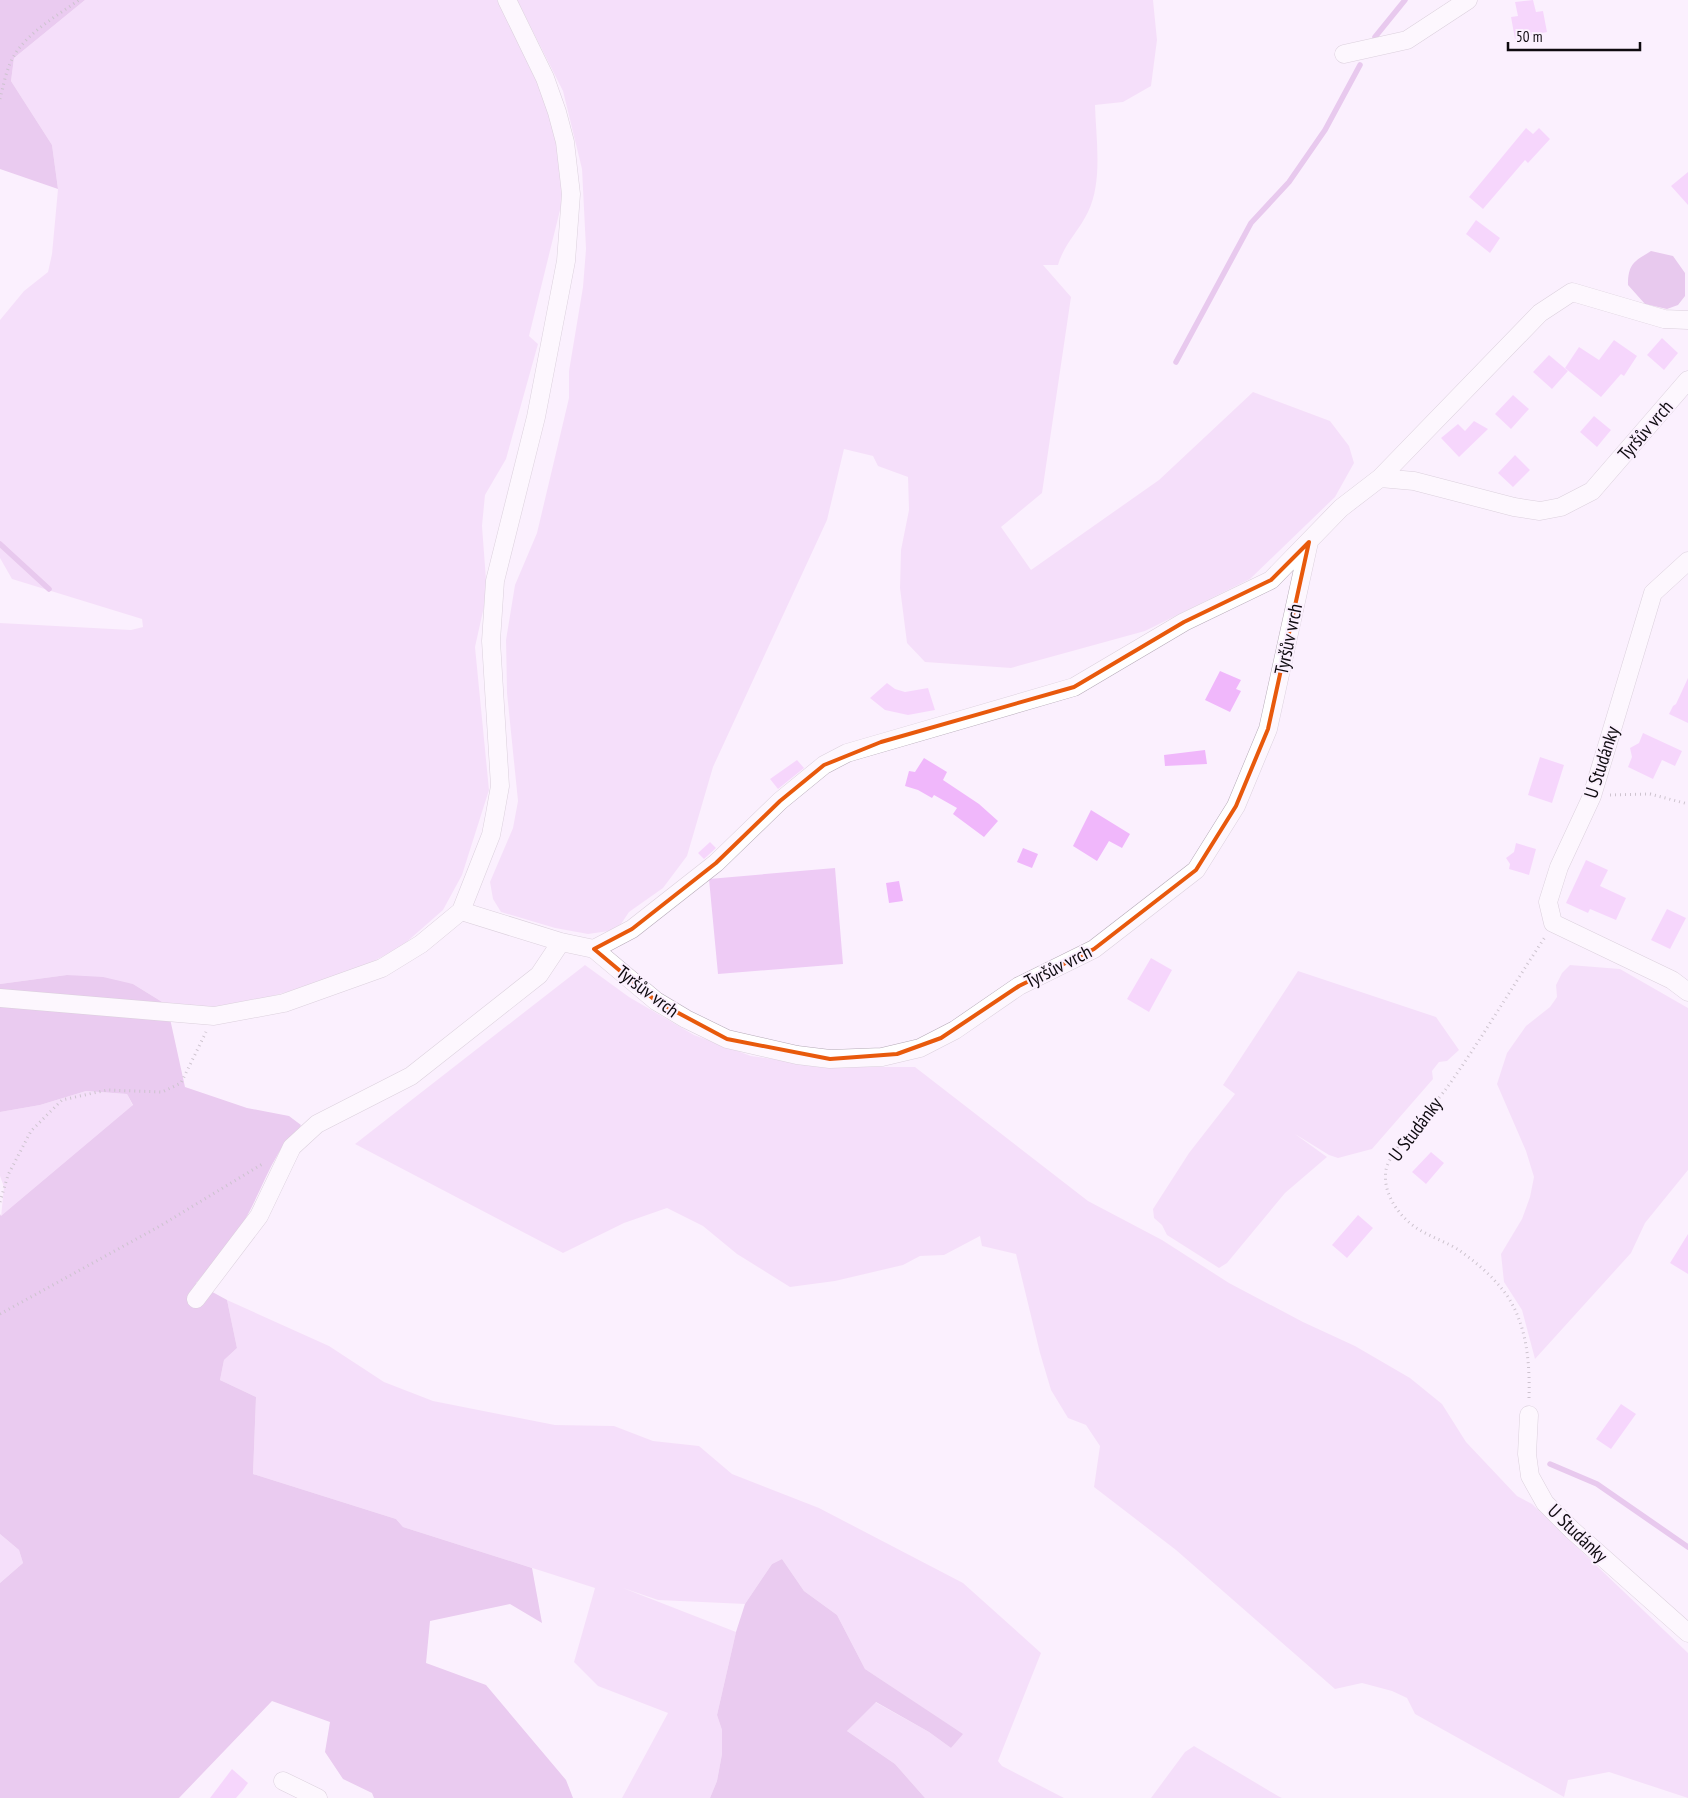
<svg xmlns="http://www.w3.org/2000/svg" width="1688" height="1798" viewBox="0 0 1688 1798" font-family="'PT Sans Narrow',sans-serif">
<rect width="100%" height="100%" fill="#fbf0fe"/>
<path fill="#eecbf5" d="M85 0H497L529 61 544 98 556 140 563 198 529 336 538 344 506 459 485 495 482 526 487 593 475 647 489 790 462 875 443 910 402 946 359 969 298 989 227 1008 167 1005 133 984 67 975 0 984V623L131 630 143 627 142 619 12 579 0 558V320L24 291 48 272 52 254 58 189 52 145 11 81 14 58Z
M517 0H1153L1157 40 1151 86 1123 102 1095 105C1096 139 1103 181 1088 212 1079 231 1064 244 1058 265H1043L1071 297 1042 493 1001 527 1031 570 1159 480 1253 392 1330 421 1349 446 1354 463 1335 497 1250 579 1145 631 1011 668 925 662 907 643 900 588 901 550 909 510 908 477 878 466 873 456 844 449 827 520 713 767 687 856 663 888 629 912 621 924 609 931 588 934 555 928 501 912 493 899 490 882 513 828 518 801 507 693 506 640 515 585 537 533 569 398V371L583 287 586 249 582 169 563 91Z
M835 868 843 964 718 974 709 879Z
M585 965 629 997 694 1035 751 1056 829 1067H915L1088 1201 1162 1240 1229 1283 1303 1322 1355 1346 1410 1378 1442 1404 1466 1442 1517 1496 1532 1504 1688 1653V1798L1609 1772 1568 1780 1564 1797 1415 1714 1407 1698 1392 1691 1362 1683 1335 1689 1176 1550 1094 1487 1100 1446 1086 1425 1068 1418 1051 1390 1040 1353 1016 1254 982 1246 980 1236 944 1255 920 1256 903 1265 835 1281 790 1287 737 1254 703 1226 667 1208 624 1223 563 1253 355 1144Z
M1570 965 1620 969 1688 1008V1170L1645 1223 1631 1253 1535 1359 1522 1310 1504 1282 1501 1254 1522 1219 1530 1197 1534 1177 1526 1151 1497 1084 1507 1053 1526 1026 1550 1007 1557 997 1556 985 1562 973Z
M1298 971 1436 1017 1459 1050 1447 1061 1439 1062 1432 1071 1433 1079 1372 1149 1338 1158 1329 1155 1295 1134 1327 1157 1285 1193 1227 1263 1219 1268 1167 1235 1162 1225 1154 1218 1153 1209 1189 1153 1235 1094 1223 1085Z
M86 1091 127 1094 133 1106 1 1217 4 1187 0 1176V1112L40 1105Z
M227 1300 329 1346 384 1382 433 1401 555 1425 614 1426 653 1441 699 1446 732 1474 819 1508 963 1583 1041 1653 998 1761 1002 1766 1064 1798H925L895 1764 847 1731 875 1702 929 1732 951 1748 962 1734 865 1669 837 1615 804 1591 782 1559 772 1564 745 1604 658 1600 623 1588 736 1632 717 1715 722 1730V1754L717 1781 710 1798H622L668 1713 598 1686 574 1662 595 1588 403 1527 396 1519 253 1474 256 1397 220 1380 224 1360 237 1348Z
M0 1534 19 1550 23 1563 0 1583Z
M1194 1746 1278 1796 1282 1798H1151L1185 1752Z"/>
<path fill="#d49ddf" d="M0 0H85L14 58 11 81 52 145 58 189 0 169Z
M67 975 103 977 133 984 167 1005 185 1087 247 1108 289 1116 301 1125C295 1137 285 1142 278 1154 266 1174 258 1196 247 1216 233 1240 214 1262 196 1283L227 1300 237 1348 224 1360 220 1380 256 1397 253 1474 396 1519 403 1527 532 1568 542 1623 510 1604 430 1621 426 1663 486 1685 566 1780 573 1798H374L372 1793 343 1779 325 1752 330 1722 272 1701 179 1798H0V1583L23 1563 19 1550 0 1534V1214L1 1216 133 1105 127 1094 86 1091 40 1105 0 1112V984Z
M782 1559 804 1591 837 1615 865 1669 963 1734 951 1748 929 1732 876 1702 847 1731 895 1764 925 1798H710L717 1781 722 1754V1730L717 1715 736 1632 745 1604 772 1564Z"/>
<path fill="#d099db" d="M1651 251 1673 256 1685 273V296L1678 305 1667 309 1645 304 1628 285C1628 263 1635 261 1651 251Z"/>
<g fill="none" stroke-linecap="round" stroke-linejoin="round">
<path stroke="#d099db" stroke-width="5.5" d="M1375 37 1405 0
M1176 362 1251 223 1289 182 1325 130 1360 65
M0 544 49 589
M1550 1464 1597 1484 1688 1547"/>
</g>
<path fill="#f0b7fb" d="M1533 0 1536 12 1543 11 1547 32 1515 39 1511 17 1518 16 1515 2Z
M1526 128 1533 134 1539 128 1550 139 1528 163 1525 160 1483 209 1469 197Z
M1688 172V205L1671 186Z
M1476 220 1500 238 1490 253 1466 234Z
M1662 338 1678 353 1664 370 1647 355Z
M1614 340 1637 356 1624 376 1621 374 1601 397 1565 368 1579 347 1599 360Z
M1549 355 1568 371 1552 389 1533 372Z
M1513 395 1529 409 1511 429 1495 414Z
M1594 416 1611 430 1597 447 1580 432Z
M1474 421 1488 429 1459 457 1441 438 1458 424 1465 431Z
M1515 455 1530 470 1513 487 1498 473Z
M1220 671 1241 680 1236 689 1241 691 1230 712 1205 700Z
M1688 678V723L1669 714 1673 706 1676 704Z
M887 683 895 689 905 692 928 688 935 710 908 715 885 710 870 698Z
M1643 733 1682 751 1675 766 1662 760 1653 779 1628 767 1632 757 1630 748 1639 743Z
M1205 750 1207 764 1165 766 1164 755Z
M1540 757 1564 765 1552 803 1528 795Z
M924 758 947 772 943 780 979 804 998 821 984 837 953 814 957 808 934 795 932 798 918 790 905 786 909 771 915 772Z
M797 760 804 768 778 789 770 779Z
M1091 810 1130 834 1122 848 1109 841 1097 861 1073 846Z
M710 842 716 848 704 859 698 853Z
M1516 843 1536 849 1529 875 1509 869 1510 864 1506 858 1514 852Z
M1023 848 1038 854 1032 868 1017 862Z
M1586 860 1608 870 1600 886 1626 898 1616 920 1590 909 1588 913 1566 903Z
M899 881 903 901 889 903 886 883Z
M1667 909 1686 918 1670 949 1651 940Z
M1151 958 1172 970 1149 1012 1127 999Z
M1431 1152 1444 1163 1426 1184 1412 1172Z
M1358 1215 1373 1228 1347 1258 1332 1245Z
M1688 1234V1274L1670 1263Z
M1621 1404 1636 1414 1611 1449 1596 1439Z
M232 1769 248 1783 243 1790 236 1798H210Z"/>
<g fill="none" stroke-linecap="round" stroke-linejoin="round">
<defs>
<path id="minor" d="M1344 54 1407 40 1468 0
M1380 478 1540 313 1572 292 1664 319 1688 320
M1688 561 1653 593 1592 796 1559 867 1548 902 1553 923 1672 980 1688 992
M461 911 561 942 594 949 656 1001 686 1019 727 1039 797 1055 830 1059 882 1057 920 1048 955 1030 1019 986 1094 949 1196 870 1236 806 1268 729 1309 542
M594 949 632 929 716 863 780 801 824 765 847 753 1074 687 1184 622 1271 580 1341 508 1380 478 1414 481 1514 507 1540 511 1561 507 1592 491 1688 380
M0 998 214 1016 284 1003 382 968 421 944 461 911 491 835 495 814 500 786 491 641 495 581 536 417 566 261 571 194 565 142 557 112 545 78 507 0
M196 1299 259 1216 292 1147 317 1124 411 1076 539 975 561 942
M1529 1415 1527 1454 1530 1476 1545 1503 1572 1530 1688 1633
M283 1781 318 1798"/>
</defs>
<use href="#minor" stroke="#b5aab7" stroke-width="19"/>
<path stroke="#958d97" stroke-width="3" stroke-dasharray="1 4" stroke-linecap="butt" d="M0 99C4 83 7 65 17 51 32 30 58 15 79 0
M1610 795 1650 794 1688 804
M0 1202 8 1175 31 1131 62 1100 107 1090 162 1092 181 1083 206 1032
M0 1314 160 1226 264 1163
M1529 1398C1530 1363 1527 1327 1508 1297 1495 1278 1477 1263 1459 1250 1446 1242 1431 1237 1418 1229 1399 1217 1382 1193 1386 1170 1390 1149 1432 1108 1446 1089 1481 1040 1512 987 1545 937"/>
<use href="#minor" stroke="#fff" stroke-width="18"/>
</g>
<path d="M0 0H1688V1798H0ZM1309 542 1268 729 1236 806 1196 870 1094 949 1019 986 941 1038 897 1054 830 1059 727 1039 656 1001 594 949 632 929 716 863 780 801 824 765 881 742 1074 687 1184 622 1271 580Z" fill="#fbf0fe" fill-opacity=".55" fill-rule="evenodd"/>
<path fill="none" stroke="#e8590c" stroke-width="4" stroke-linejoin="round" d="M1309 542 1268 729 1236 806 1196 870 1094 949 1019 986 941 1038 897 1054 830 1059 727 1039 656 1001 594 949 632 929 716 863 780 801 824 765 881 742 1074 687 1184 622 1271 580Z"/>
<g text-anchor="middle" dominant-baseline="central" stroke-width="4" stroke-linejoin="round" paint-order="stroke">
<g font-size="19" fill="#0e0a0f" stroke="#fbf0fe">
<text transform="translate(1645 430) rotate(-49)">Tyršův vrch</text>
<text transform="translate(1288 639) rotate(-78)">Tyršův vrch</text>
<text transform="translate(1601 762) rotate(-72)">U Studánky</text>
<text transform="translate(1058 966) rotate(-27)">Tyršův vrch</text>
<text transform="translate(648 991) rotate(37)">Tyršův vrch</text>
<text transform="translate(1415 1129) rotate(-53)">U Studánky</text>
<text transform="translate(1578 1533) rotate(44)">U Studánky</text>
</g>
</g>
<path d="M1508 42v8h132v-8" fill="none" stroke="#0e0a0f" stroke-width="2.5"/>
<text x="1516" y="42" font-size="15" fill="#0e0a0f" stroke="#fbf0fe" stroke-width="4" paint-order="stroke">50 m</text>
</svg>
